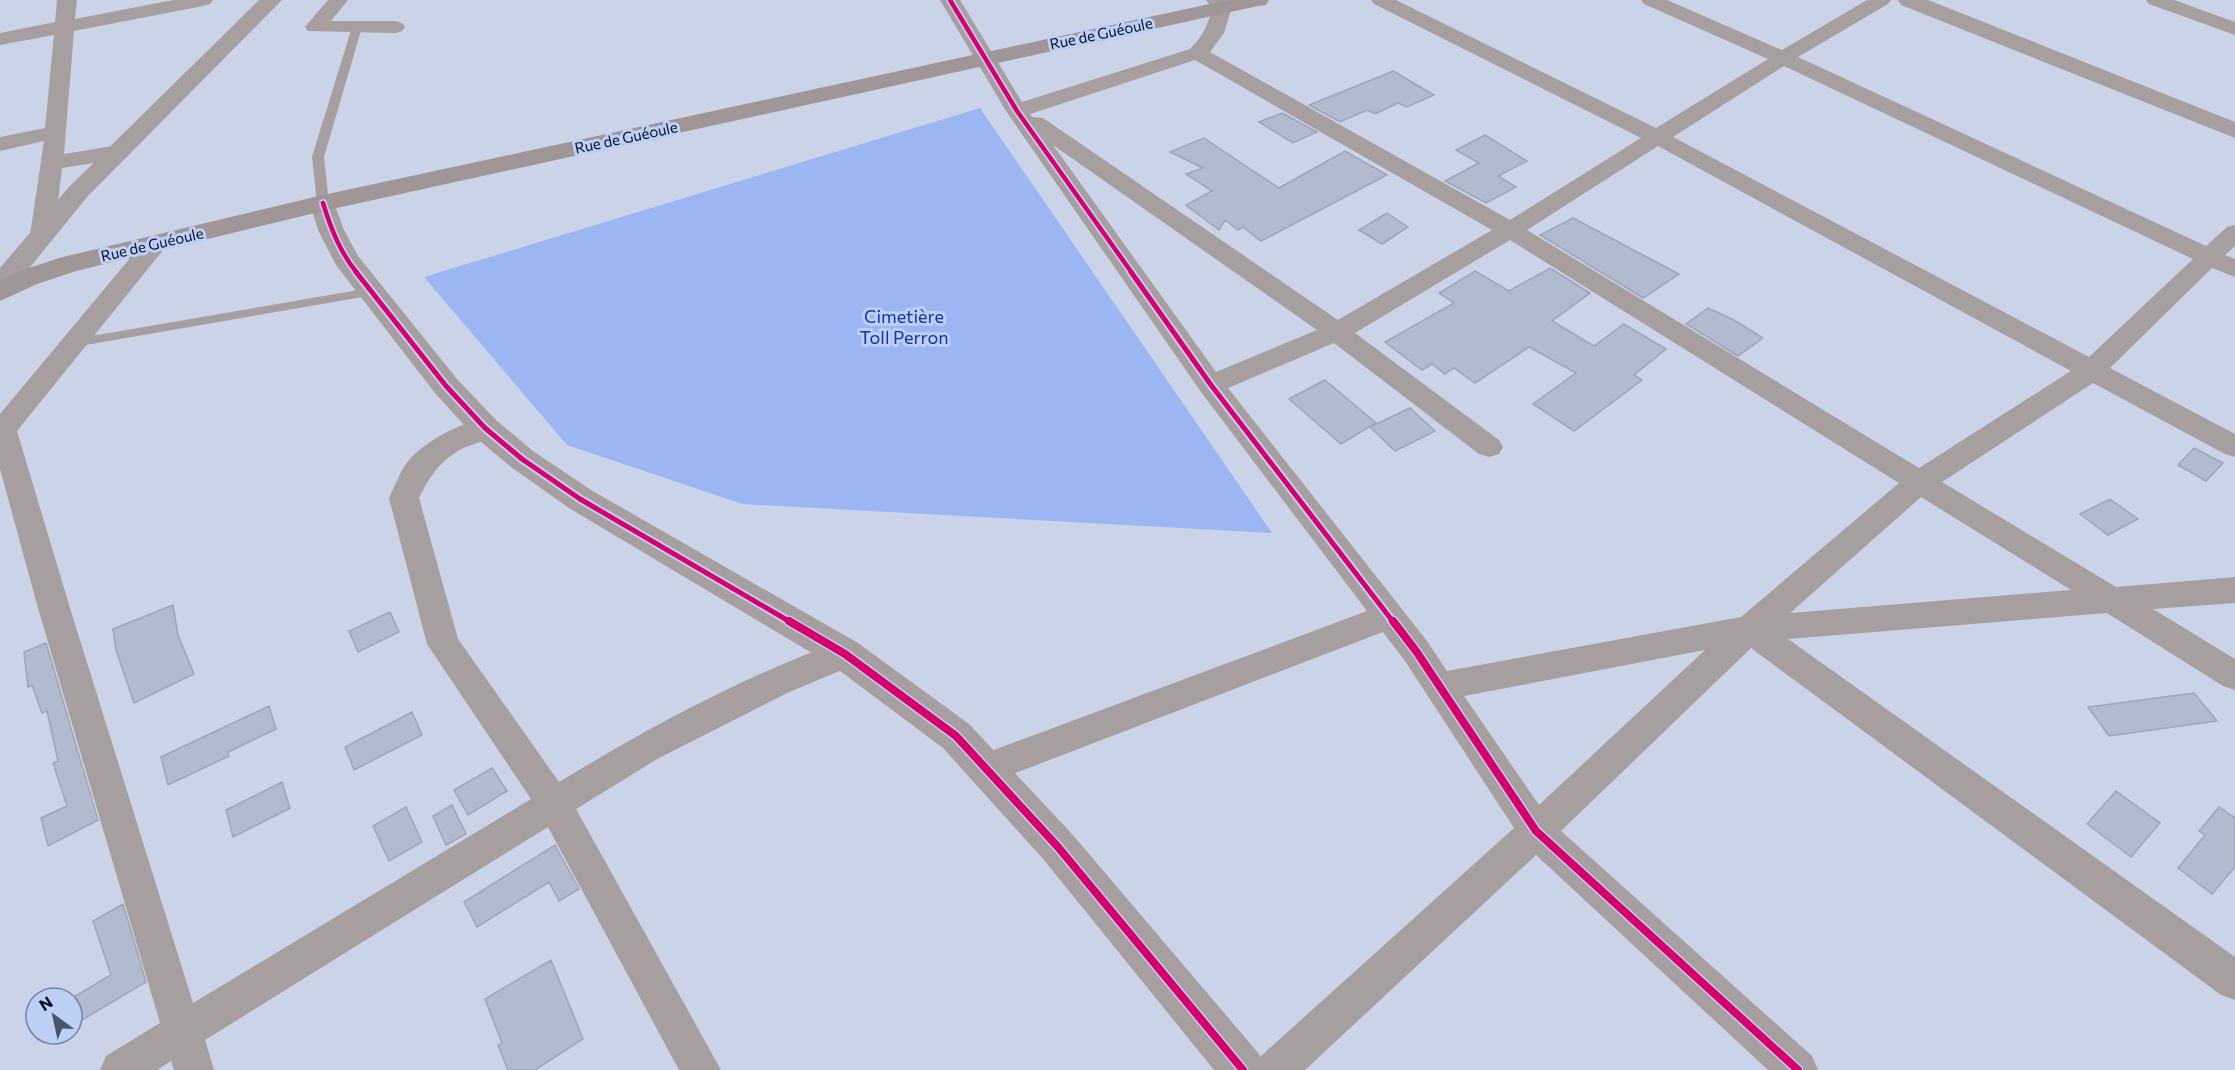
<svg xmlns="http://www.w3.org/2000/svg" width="2235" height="1070" viewBox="0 0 2235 1070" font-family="Commissioner,sans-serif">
<rect width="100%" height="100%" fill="#cad3e7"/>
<path fill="#9cb6f3" d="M980 108 1272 533 742 504 567 445 424 277Z"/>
<path fill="#b1bace" stroke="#9da5b9" stroke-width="1.5" d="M1393 71 1434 95 1407 107 1398 103 1375 114 1367 110 1340 122 1309 105Z
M1282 113 1317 132 1293 143 1259 122Z
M1485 135 1527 161 1498 176 1516 187 1486 203 1445 181 1479 163 1456 150Z
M1204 138 1279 188 1345 151 1387 175 1261 241 1243 227 1238 230 1225 220 1219 230 1186 205 1212 191 1186 174 1203 168 1170 152Z
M1387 213 1408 227 1382 244 1359 230Z
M1573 218 1679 274 1643 298 1540 235Z
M1550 268 1590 293 1552 321 1594 346 1624 324 1666 349 1634 375 1642 380 1574 431 1533 404 1576 373 1529 347 1475 383 1454 368 1445 374 1432 364 1422 370 1385 342 1454 303 1439 293 1475 271 1509 291Z
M1708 308 1734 320 1763 338 1738 356 1686 324Z
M1325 380 1376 423 1341 444 1289 399Z
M1410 408 1435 431 1395 451 1370 427Z
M2194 448 2223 463 2206 481 2178 465Z
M2110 499 2138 519 2108 535 2080 514Z
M173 605 178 635 194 674 134 703 116 650 113 629Z
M390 612 399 632 358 652 349 631Z
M46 643 98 820 48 846 41 818 67 806 53 763 58 761 47 711 42 713 32 685 28 687 24 652Z
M2194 693 2217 721 2109 736 2088 707Z
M269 706 276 729 228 752 229 756 168 785 161 757Z
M412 712 422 735 354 770 345 747Z
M492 768 507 791 468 815 454 790Z
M282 782 290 808 233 837 226 810Z
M2116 791 2160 823 2131 857 2087 824Z
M452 805 466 834 446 845 433 816Z
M406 807 422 842 389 861 373 826Z
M2219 807 2235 818V867L2212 894 2178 868 2205 835 2199 831Z
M555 845 579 889 559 901 549 882 477 927 464 902Z
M123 904 146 982 72 1026V998L111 975 93 921Z
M551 960 583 1039 535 1070H508L498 1045 502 1043 485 999Z"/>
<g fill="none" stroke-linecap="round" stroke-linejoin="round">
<path fill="#a79ea0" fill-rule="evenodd" d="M357 24 362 27 324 157 329 203 323 207 317 203 312 157 352 27Z
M370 288 376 292 374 295 74 347 67 343 74 339Z"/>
<path fill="#a79ea0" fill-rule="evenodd" d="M57 0H77L75 19 173 0H213L210 4 203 6 74 31 64 154 119 145 127 147 130 152 127 157 119 159 62 168 54 235 50 240 42 242 34 240 30 235 44 141 0 151V137L45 128 54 35 0 45V33L55 22Z
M328 0H348L331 21H395L402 23 405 27 402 31 395 33 308 31 305 27Z
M940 0H960L1022 102 1190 49C1203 36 1208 25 1212 8L1206 0H1226L1232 7 1224 33 1210 52 1510 220 1641 138 1374 4 1371 0H1396L1656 128 1768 59 1644 4 1641 0H1667L1782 50 1867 0H1891L1888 4 1798 57 2206 246 2227 227 2235 225V246L2225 255 2235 259V277L2212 268 2110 368 2235 434V457L2225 454 2093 383 1942 482 2116 587 2235 577V603L2153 609 2235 659V690L2223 686 2107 613 1788 639 2235 957V1000L2221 995 1751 648 1561 831 1812 1056 1818 1070H1768L1536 855 1305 1070H1255L1261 1056 1514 828 1405 661 1383 632 987 784 975 779 970 768 975 757 1367 611 1201 392 1006 111ZM1195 60 1492 230 1338 320 1043 118 1032 117 1030 114ZM1784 66 2193 259 2089 357 1673 137ZM1053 145 1317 330 1216 372ZM1658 146 2071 371 1919 468 1527 230ZM1510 240 1899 483 1741 617 1447 671 1427 641 1228 388 1334 343 1479 454 1489 457 1499 454 1503 447 1499 440 1355 333ZM1921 497 2071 590 1790 613ZM1705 650 1539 805 1464 696Z
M2146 0H2174L2235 22V35L2149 4Z
M155 236 164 239 167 244 164 249 17 431 70 608 193 1003 531 799 427 644 389 498C395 486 400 471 409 460 424 442 471 414 495 421L499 428C491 442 471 443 458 451 439 462 428 479 419 498L458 639 559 782C650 727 745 675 845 640L856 644 861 654 856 664 787 693 659 758 576 809 721 1070H679L548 827 205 1040 214 1070H174L171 1061 157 1070H100L106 1056 160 1023 38 608 0 469V414L146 239Z"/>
<path fill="#a79ea0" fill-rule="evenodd" d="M259 0H282L87 197 10 292 0 295V268L69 187Z
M1898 0H1928L2235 122V138L1901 5Z
M323 195 332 197 344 230 358 256 457 379 496 420 533 451 591 490 858 643 969 724 1072 834 1259 1054 1265 1070H1214L1044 860 943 748 832 665 569 508 511 467 474 436 435 393 336 265 318 230 310 203 314 197Z"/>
<path fill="#a09597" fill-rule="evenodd" d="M1228 0H1269L1266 5 1258 6 323 211 76 271 37 284 0 301V281L17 272 59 258 323 195Z"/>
<defs>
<path id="cycleway-far2" d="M950 0 1017 111 1132 273
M323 203C331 229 340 252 357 273"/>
<path id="cycleway-far1" d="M356 272 446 386 485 428 522 459 580 499 792 623
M1131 272 1211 385 1394 623"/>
<path id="cycleway" d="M789 621 845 654 956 736 1058 847 1243 1070
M1393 621 1416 651 1536 831 1798 1070"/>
</defs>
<use href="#cycleway-far2" stroke="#bdcff4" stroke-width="8"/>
<use href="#cycleway-far1" stroke="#bdcff4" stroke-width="9"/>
<use href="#cycleway" stroke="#bdcff4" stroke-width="11"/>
<use href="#cycleway-far2" stroke="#d6006c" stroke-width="4.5"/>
<use href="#cycleway-far1" stroke="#d6006c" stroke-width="5"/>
<use href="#cycleway" stroke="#d6006c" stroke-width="8"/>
</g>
<g text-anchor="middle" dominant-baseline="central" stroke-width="6" stroke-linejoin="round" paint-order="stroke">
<g font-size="15" fill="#060f24" stroke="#bdcff4">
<text transform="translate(1101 33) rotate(-12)">Rue de Guéoule</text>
<text transform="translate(626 137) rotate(-12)">Rue de Guéoule</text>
<text transform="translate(152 244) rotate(-13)">Rue de Guéoule</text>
</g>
<g font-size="18" fill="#1132a9" stroke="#bdcff4">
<text x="904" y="316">Cimetière<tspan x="904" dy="21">Toll Perron</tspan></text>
</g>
</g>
<g transform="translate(54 1016) rotate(327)"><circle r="28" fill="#bdcff4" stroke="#7482a1" stroke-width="1.5"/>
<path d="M0-4.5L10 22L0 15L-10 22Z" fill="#4b5468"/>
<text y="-9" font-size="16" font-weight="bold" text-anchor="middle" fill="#060f24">N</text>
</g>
</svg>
